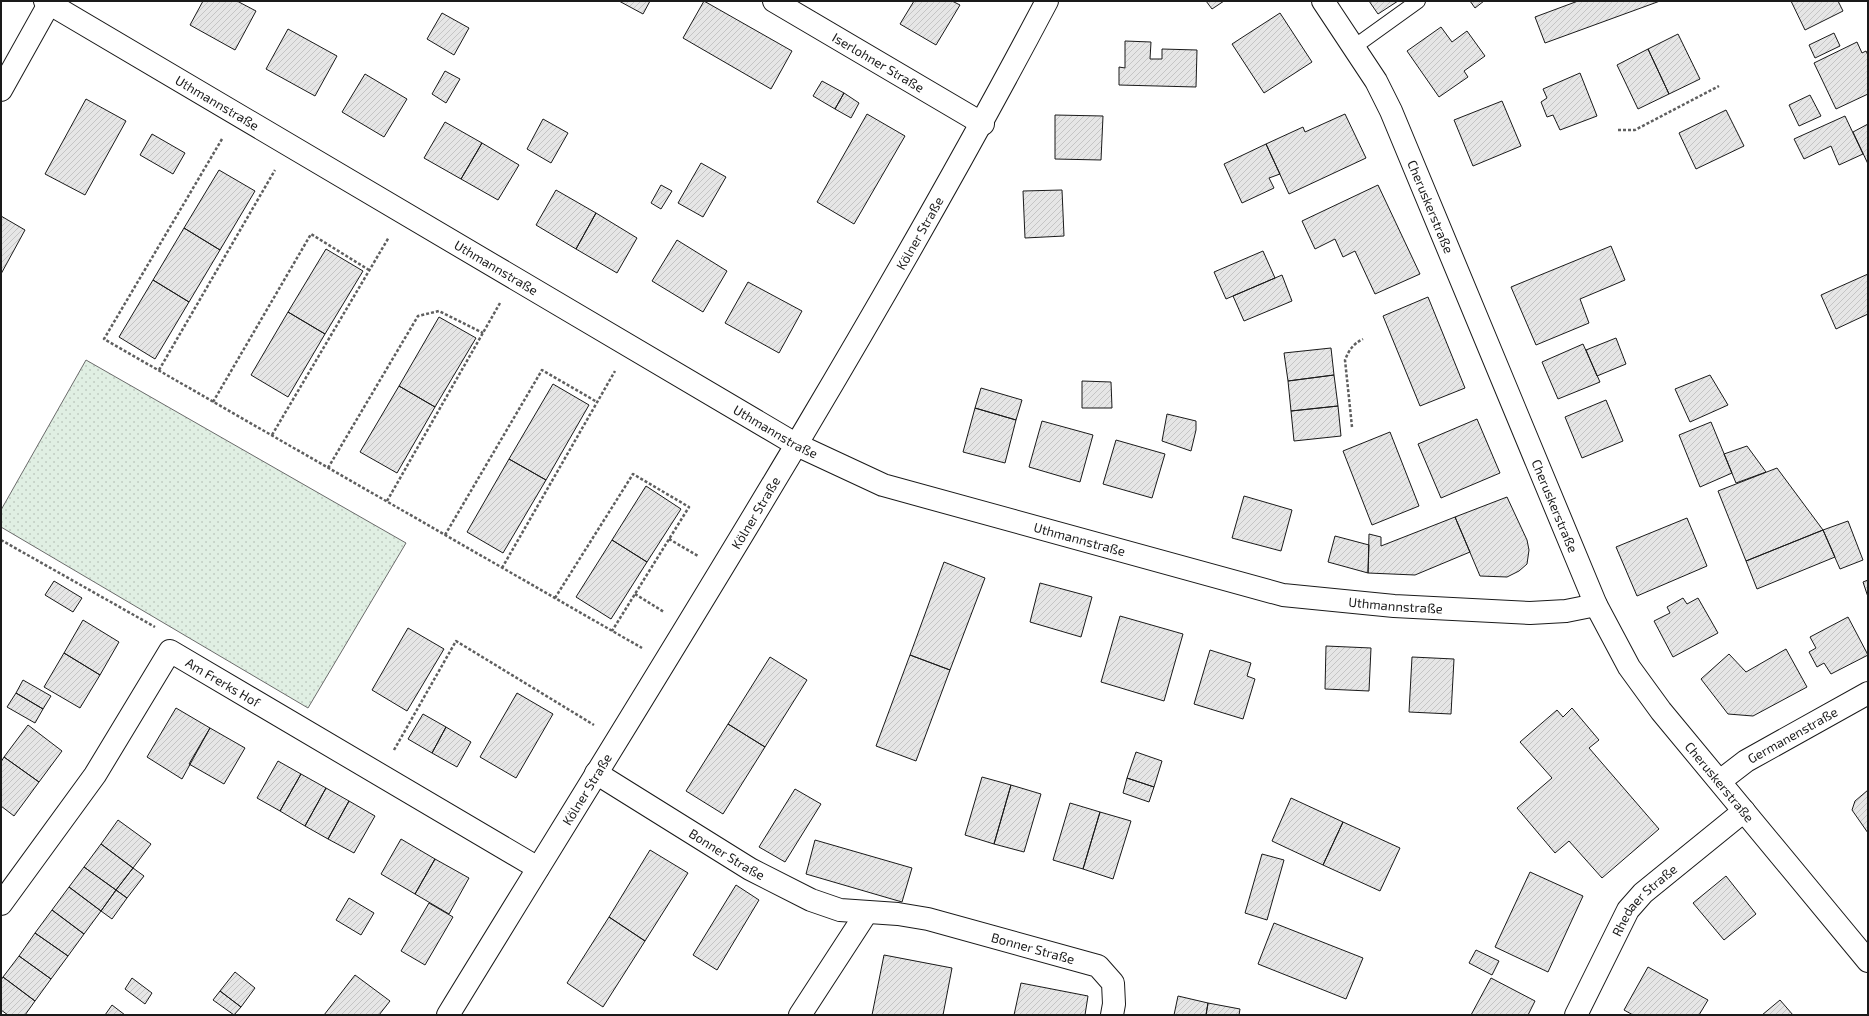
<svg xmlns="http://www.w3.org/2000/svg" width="1869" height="1016" viewBox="0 0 1869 1016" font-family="'Exo 2',sans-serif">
<defs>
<pattern id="park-dots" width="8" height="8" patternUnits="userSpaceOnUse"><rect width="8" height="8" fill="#e0efe3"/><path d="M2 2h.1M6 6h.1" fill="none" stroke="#c0ccc2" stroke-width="1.8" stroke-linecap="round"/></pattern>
<pattern id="building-hatch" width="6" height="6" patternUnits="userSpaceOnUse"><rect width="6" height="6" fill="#e6e6e6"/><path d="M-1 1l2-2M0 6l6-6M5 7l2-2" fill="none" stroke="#c5c5c5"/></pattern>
</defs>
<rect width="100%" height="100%" fill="#fff"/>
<path fill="url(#park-dots)" stroke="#6a6a6a" d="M86 360 406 543 308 708 1 527V510Z"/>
<path fill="url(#building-hatch)" stroke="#1a1a1a" d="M203 1H237L256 11 235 50 190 25Z
M619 1H650L643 14Z
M704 1 792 51 771 89 683 38Z
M914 1H952L960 5 936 45 900 24Z
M1206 1H1224L1212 9Z
M1369 1H1398L1378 14Z
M1470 1H1484L1475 8Z
M1578 1H1660L1545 43 1535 17Z
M1791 1H1838L1843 11 1805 30Z
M442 13 469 28 454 55 427 39Z
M1280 13 1312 62 1264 93 1232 44Z
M1441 27 1452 42 1467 31 1485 56 1464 71 1468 77 1439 97 1407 51Z
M288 29 337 56 315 96 266 69Z
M1834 33 1840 46 1815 58 1809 45Z
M1678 34 1700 79 1669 94 1648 49Z
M1125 41 1151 42 1150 59H1162V49L1197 50 1196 87 1119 85V67L1125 68Z
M1857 42 1862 53 1866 51 1868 55V94L1836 109 1814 63Z
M1648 49 1669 94 1638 109 1617 65Z
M445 71 460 79 446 103 432 94Z
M1580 73 1597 116 1560 130 1553 115 1547 117 1541 102 1547 98 1543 89Z
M365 74 407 99 384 137 342 112Z
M822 81 844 93 835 109 813 96Z
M844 93 859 103 851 118 835 109Z
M1810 95 1821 116 1799 126 1789 105Z
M86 99 126 121 85 195 45 174Z
M1502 101 1521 146 1473 166 1454 120Z
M1726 110 1744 146 1696 169 1679 133Z
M867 114 905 136 854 224 817 202Z
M1345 114 1366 158 1289 194 1266 144 1303 127 1305 132Z
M1055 115 1103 116 1101 160 1055 159Z
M1845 116 1863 154 1839 165 1831 146 1804 159 1794 139Z
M543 119 568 133 551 163 527 149Z
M445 122 482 143 461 179 424 158Z
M1868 124V164L1853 132Z
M152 134 185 153 173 174 140 155Z
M482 143 519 165 498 200 461 179Z
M1266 144 1280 174 1269 178 1274 188 1242 203 1224 164Z
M701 163 726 177 703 217 678 203Z
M219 170 255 191 220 250 184 228Z
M661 185 672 191 661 209 651 203Z
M1378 185 1420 274 1375 294 1355 251 1343 257 1335 239 1315 249 1302 221Z
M556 190 596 213 576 249 536 225Z
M1062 190 1064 236 1025 238 1023 191Z
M596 213 637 238 617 273 576 249Z
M1 216 25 230 1 274Z
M184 228 220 250 189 302 153 280Z
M677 240 727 271 703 312 652 281Z
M1611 246 1625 280 1580 299 1589 323 1536 345 1511 287Z
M326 249 363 271 325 334 288 312Z
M1263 251 1275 278 1226 299 1214 272Z
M1868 274V314L1836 329 1821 295Z
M1282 275 1292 301 1244 321 1233 296Z
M153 280 189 302 155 359 119 337Z
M748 282 802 311 779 353 725 323Z
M1428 297 1465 388 1420 406 1383 316Z
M288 312 325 334 288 397 251 375Z
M439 317 476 338 435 407 399 386Z
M1616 338 1626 364 1597 376 1586 350Z
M1583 344 1600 382 1558 399 1542 362Z
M1331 348 1334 375 1288 381 1284 353Z
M1334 375 1338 406 1291 411 1288 381Z
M1710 375 1728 405 1690 422 1675 389Z
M1082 381 1111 382 1112 408H1082Z
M553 384 589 405 546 480 509 459Z
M399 386 435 407 397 473 360 452Z
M981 388 1022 400 1016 420 975 408Z
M1606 400 1623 441 1582 458 1565 417Z
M1338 406 1341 436 1294 441 1291 411Z
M975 408 1016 420 1005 463 963 452Z
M1167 414 1196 421V430L1191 451 1162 441Z
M1477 419 1500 473 1441 498 1418 444Z
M1042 421 1093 435 1080 482 1029 467Z
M1711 422 1732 473 1700 487 1679 435Z
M1390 432 1419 506 1372 525 1343 451Z
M1116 440 1165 454 1152 498 1103 484Z
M1747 446 1766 472 1736 483 1724 454Z
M509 459 546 480 503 553 467 532Z
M1777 468 1823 530 1746 561 1718 491Z
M646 486 681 509 647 562 612 540Z
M1244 496 1292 510 1281 551 1232 538Z
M1507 497 1527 540 1529 550 1527 564 1519 571 1507 577 1480 576 1455 517Z
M1455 517 1470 552 1415 575 1368 573 1369 534 1381 537V546Z
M1687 518 1707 566 1637 596 1616 547Z
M1848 521 1863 560 1840 569 1823 530Z
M1823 530 1835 557 1757 589 1746 561Z
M1335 536 1369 545 1368 573 1328 562Z
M612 540 647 562 611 619 576 597Z
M944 562 985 578 950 670 910 655Z
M1868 580V597L1863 582Z
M54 581 82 598 73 612 45 595Z
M1040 583 1092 597 1081 637 1030 622Z
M1683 598 1687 604 1698 598 1718 633 1673 657 1654 621 1670 613 1667 607Z
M1120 616 1183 634 1164 701 1101 682Z
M1848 617 1868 655 1831 674 1824 663 1817 667 1809 652 1816 648 1810 637Z
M83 620 119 642 100 675 64 653Z
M408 628 444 649 407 711 372 690Z
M1326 646 1371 648 1369 691 1325 689Z
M1786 649 1807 687 1753 716 1728 714 1701 679 1729 654 1746 672Z
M1210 650 1251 663 1247 676 1255 679 1243 719 1194 704Z
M64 653 100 675 80 708 44 687Z
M910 655 950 670 916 761 876 746Z
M770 657 807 680 765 747 728 724Z
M1412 657 1454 659 1451 714 1409 712Z
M23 680 51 696 43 709 16 693Z
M16 693 43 709 35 723 7 707Z
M517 693 553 714 516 778 480 757Z
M176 708 210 728 182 779 147 757Z
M1572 708 1599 740 1589 748 1659 829 1602 878 1569 841 1555 853 1517 808 1552 778 1520 742 1557 710 1563 717Z
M423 714 446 727 432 753 408 739Z
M728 724 765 747 723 814 686 791Z
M28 725 62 751 39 782 4 757Z
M446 727 471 742 457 767 432 753Z
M210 728 245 748 224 784 189 764Z
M1136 752 1162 761 1154 787 1127 778Z
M4 757 39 782 14 816 1 806V762Z
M278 761 301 774 280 811 257 798Z
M301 774 326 788 305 826 280 811Z
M982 777 1011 785 994 844 965 835Z
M1127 778 1154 787 1149 802 1123 793Z
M1011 785 1041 794 1024 852 994 844Z
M326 788 349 801 328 839 305 826Z
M795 789 821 804 785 862 759 847Z
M1868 790V833L1852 810 1855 801Z
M1291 798 1343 822 1323 865 1272 841Z
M349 801 375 816 354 853 328 839Z
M1070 803 1100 812 1083 869 1053 860Z
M1100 812 1131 821 1113 879 1083 869Z
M118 820 151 844 133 868 101 844Z
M1343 822 1400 848 1380 891 1323 865Z
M401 839 435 859 415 894 381 874Z
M815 840 912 868 902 902 806 874Z
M101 844 133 868 116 890 84 867Z
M650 850 688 873 645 941 609 917Z
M1262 854 1284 860 1267 920 1245 913Z
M435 859 469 878 449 914 415 894Z
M84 867 116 890 101 911 69 887Z
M133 868 144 876 127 898 116 890Z
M1530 872 1583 896 1548 972 1495 947Z
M1726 876 1756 914 1724 940 1693 903Z
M736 885 759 900 717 970 693 955Z
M69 887 101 911 84 934 52 910Z
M116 890 127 898 112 919 101 911Z
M349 898 374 913 361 935 336 920Z
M429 903 453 917 425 965 401 951Z
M52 910 84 934 68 956 35 933Z
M609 917 645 941 603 1007 567 983Z
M1274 923 1363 958 1346 999 1258 964Z
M35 933 68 956 51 979 19 956Z
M1476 950 1499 961 1492 975 1469 963Z
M884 955 952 968 943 1015H872Z
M19 956 51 979 35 1001 3 977Z
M1648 967 1708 1000 1699 1015H1633L1624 1010Z
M235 972 255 988 241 1007 220 991Z
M355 975 390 1001 379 1015H324Z
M3 977 35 1001 25 1015H8L1 1010V980Z
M132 978 152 993 145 1004 125 989Z
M1491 978 1535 1001 1528 1015H1471Z
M1021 983 1088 996 1085 1015H1014Z
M220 991 241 1007 234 1015 213 1000Z
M1178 996 1208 1003 1206 1015H1174Z
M1780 1000 1793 1015H1762Z
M1208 1003 1240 1009 1239 1015H1206Z
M112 1005 125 1015H105Z"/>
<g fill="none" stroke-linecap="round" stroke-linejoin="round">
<defs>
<path id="lane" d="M1354 47 1418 1"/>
<g id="street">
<path id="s1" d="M45 1 797 445 883 485 1283 595 1394 606 1530 613 1566 611 1596 605"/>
<path id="s2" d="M774 1 983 124"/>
<path id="s3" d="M1323 1 1376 81 1391 111 1596 605 1629 667 1661 711 1868 961"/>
<path d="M1 90 49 4"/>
<path id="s4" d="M596 773 750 869 811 900 840 910 898 914 928 919 1098 966 1113 983 1114 1004 1112 1015"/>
<path id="s5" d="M1720 781 1746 761 1868 693"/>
<path id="s6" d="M1 904 95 775 170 651 538 868"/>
<path id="s7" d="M448 1015C653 680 864 348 1047 1"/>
<path d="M800 1015 867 912"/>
<path id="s8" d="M1576 1015 1628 910 1643 893 1744 811"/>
</g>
</defs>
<use href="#lane" stroke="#1a1a1a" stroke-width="16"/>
<use href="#street" stroke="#1a1a1a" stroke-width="24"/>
<path stroke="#5f5f5f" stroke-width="2.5" stroke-dasharray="3 2" stroke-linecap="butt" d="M1618 130H1635L1719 86
M222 139 104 339 642 648
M159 370 275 170
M213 402 311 234 369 270
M1352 427 1345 360C1349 350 1353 344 1363 339
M272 435 389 237
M328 468 418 316 439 311 483 333
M387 501 500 303
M445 535 542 370 597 402
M669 539 698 556
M1 540 155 627
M502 568 615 371
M635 594 664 612
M555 598 633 474 689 507 612 631
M394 750 456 641 594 725"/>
<use href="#lane" stroke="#fff" stroke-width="14"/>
<use href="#street" stroke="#fff" stroke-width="22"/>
</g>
<g text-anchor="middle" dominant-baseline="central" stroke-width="3" stroke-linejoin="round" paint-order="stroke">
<g font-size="13" fill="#1a1a1a" stroke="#fff">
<text stroke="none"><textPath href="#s2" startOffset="121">Iserlohner Straße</textPath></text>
<text stroke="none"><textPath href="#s1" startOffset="200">Uthmannstraße</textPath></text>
<text stroke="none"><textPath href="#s3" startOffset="233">Cheruskerstraße</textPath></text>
<text stroke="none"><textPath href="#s7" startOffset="913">Kölner Straße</textPath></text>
<text stroke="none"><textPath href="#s1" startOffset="524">Uthmannstraße</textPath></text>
<text stroke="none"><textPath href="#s1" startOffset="848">Uthmannstraße</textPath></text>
<text stroke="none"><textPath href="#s3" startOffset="557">Cheruskerstraße</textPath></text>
<text stroke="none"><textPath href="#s7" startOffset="589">Kölner Straße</textPath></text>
<text stroke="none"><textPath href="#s1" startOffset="1172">Uthmannstraße</textPath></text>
<text stroke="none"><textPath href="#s1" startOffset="1496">Uthmannstraße</textPath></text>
<text stroke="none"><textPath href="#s6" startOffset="366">Am Frerks Hof</textPath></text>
<text stroke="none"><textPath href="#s5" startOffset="86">Germanenstraße</textPath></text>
<text stroke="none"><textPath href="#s3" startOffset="881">Cheruskerstraße</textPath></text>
<text stroke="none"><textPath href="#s7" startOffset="265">Kölner Straße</textPath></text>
<text stroke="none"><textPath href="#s4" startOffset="154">Bonner Straße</textPath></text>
<text stroke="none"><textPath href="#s8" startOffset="135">Rhedaer Straße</textPath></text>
<text stroke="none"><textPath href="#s4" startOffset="478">Bonner Straße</textPath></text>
</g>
</g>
<rect width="1869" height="1016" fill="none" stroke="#1a1a1a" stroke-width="4"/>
</svg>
